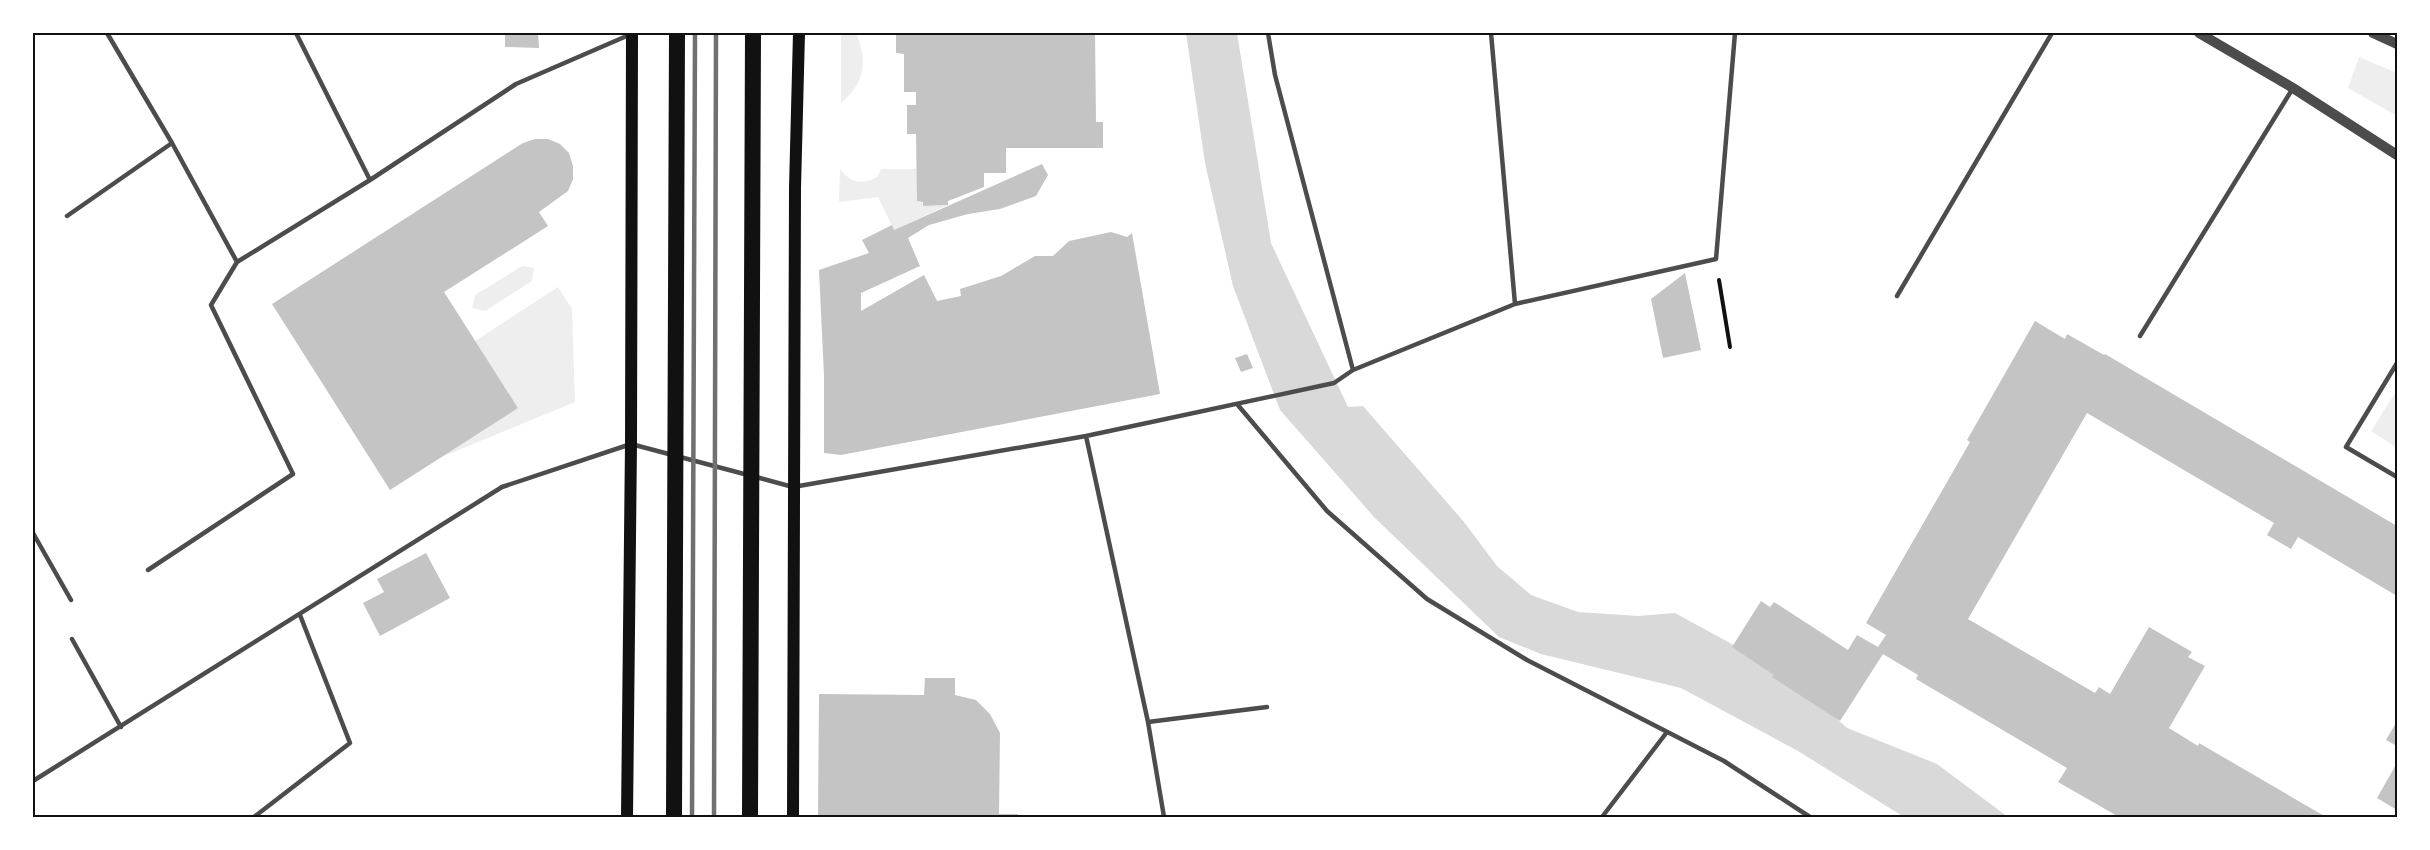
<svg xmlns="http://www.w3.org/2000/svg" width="2430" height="850" viewBox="0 0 2430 850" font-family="Poppins,sans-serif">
<rect width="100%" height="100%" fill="#fff"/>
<path fill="#eee" d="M841 33H856C868 61 865 83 841 103Z
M2359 57 2397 73V116L2348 88Z
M840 169C851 183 861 185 877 177L881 169H917V201L923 202 924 206 948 205 894 230 878 197 839 202Z
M522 266 534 268 532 281 485 311 472 308 475 295Z
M558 287 572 309 575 402 437 459 518 408 475 341Z
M2397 390V448L2371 431Z"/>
<path fill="#d9d9d9" d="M1186 33H1237L1271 243 1348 407 1363 406 1464 522 1497 566 1531 595 1578 612 1638 616 1675 613 1739 648 1822 706 1847 728 1937 764 2008 817H1904L1798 751 1681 688 1541 654 1499 637 1375 518 1280 410 1233 286 1205 163Z"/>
<path fill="#c4c4c4" d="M505 33H538L539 48 505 47Z
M896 33H1095L1096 122H1103V148H1006V173H984V187L948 201V205L923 206V202L917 201 916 134H907V105H916V92H904V54L896 53Z
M535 139H548L560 144 569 153 573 166V179L568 191 539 212 548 226 444 292 518 408 390 490 272 304 523 143Z
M1042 164 1048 175 1036 196 1000 209 968 214 929 225 908 238 920 266 861 293V311L924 275 937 301 961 296 960 289 1001 276 1035 256H1053L1069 241 1111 232 1127 237 1132 233 1160 394 841 455 824 453V376L819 270 869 253 862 240 892 225 894 230Z
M1685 273 1701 350 1663 358 1651 299Z
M2035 321 2065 339 2067 334 2104 355 2105 354 2397 526V596L2298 537 2291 549 2267 535 2274 523 2087 413 1968 619 2095 693 2099 687 2110 694 2149 627 2192 652 2188 657 2205 666 2169 728 2198 746 2199 743 2326 817H2119L2058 782 2067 768 1916 679 1918 675 1883 654 1840 721 1772 677 1774 675 1732 647 1761 601 1770 607 1774 602 1848 650 1857 635 1878 647 1886 635 1866 623 1970 442 1967 440Z
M1247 354 1253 368 1241 372 1235 358Z
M426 553 450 598 380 636 363 603 384 592 377 579Z
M925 678H955V695L976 700 990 714 1000 733 999 814H1018V817H818L819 694 924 695Z
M2397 721V746L2386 740Z
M2397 763V810L2377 798Z"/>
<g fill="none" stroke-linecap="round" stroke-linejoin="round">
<path stroke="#111" stroke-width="4" d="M1719 280 1730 347"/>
<path stroke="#4c4c4c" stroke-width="4.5" d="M107 33 172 143 237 262
M296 33 370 180
M1268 33 1275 75 1353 370
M1491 33 1515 304
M67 216 172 143
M1897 296 2052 33
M2140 336 2293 88
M2397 363 2346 447 2397 477
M1237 404 1327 511 1427 599 1527 660 1724 761 1810 817
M1086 436 1148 722 1164 817
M756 477 793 487 1086 436 1334 383 1353 370 1515 304 1716 259 1735 33
M33 533 71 600
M148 570 293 474 211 305 237 262 370 180 516 84 629 35
M72 639 121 727
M1148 722 1267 707
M33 781 502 487 631 444 748 475
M254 817 350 743 300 615
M1602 817 1667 732"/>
<path stroke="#4c4c4c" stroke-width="10" d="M2199 33 2293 88 2397 155
M2373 33 2397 44"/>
<path stroke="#111" stroke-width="12" d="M627 817 631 444 632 33
M793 817 795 188 799 33"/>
<path stroke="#111" stroke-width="16" d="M674 817 677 33
M750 817 753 33"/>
<path stroke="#707070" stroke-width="4.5" d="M692 817 695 33
M714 817 716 33"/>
</g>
<rect width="2430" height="850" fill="none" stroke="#ffffff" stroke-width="69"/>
<rect x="34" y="34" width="2362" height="782" fill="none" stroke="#111" stroke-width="2"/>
</svg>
